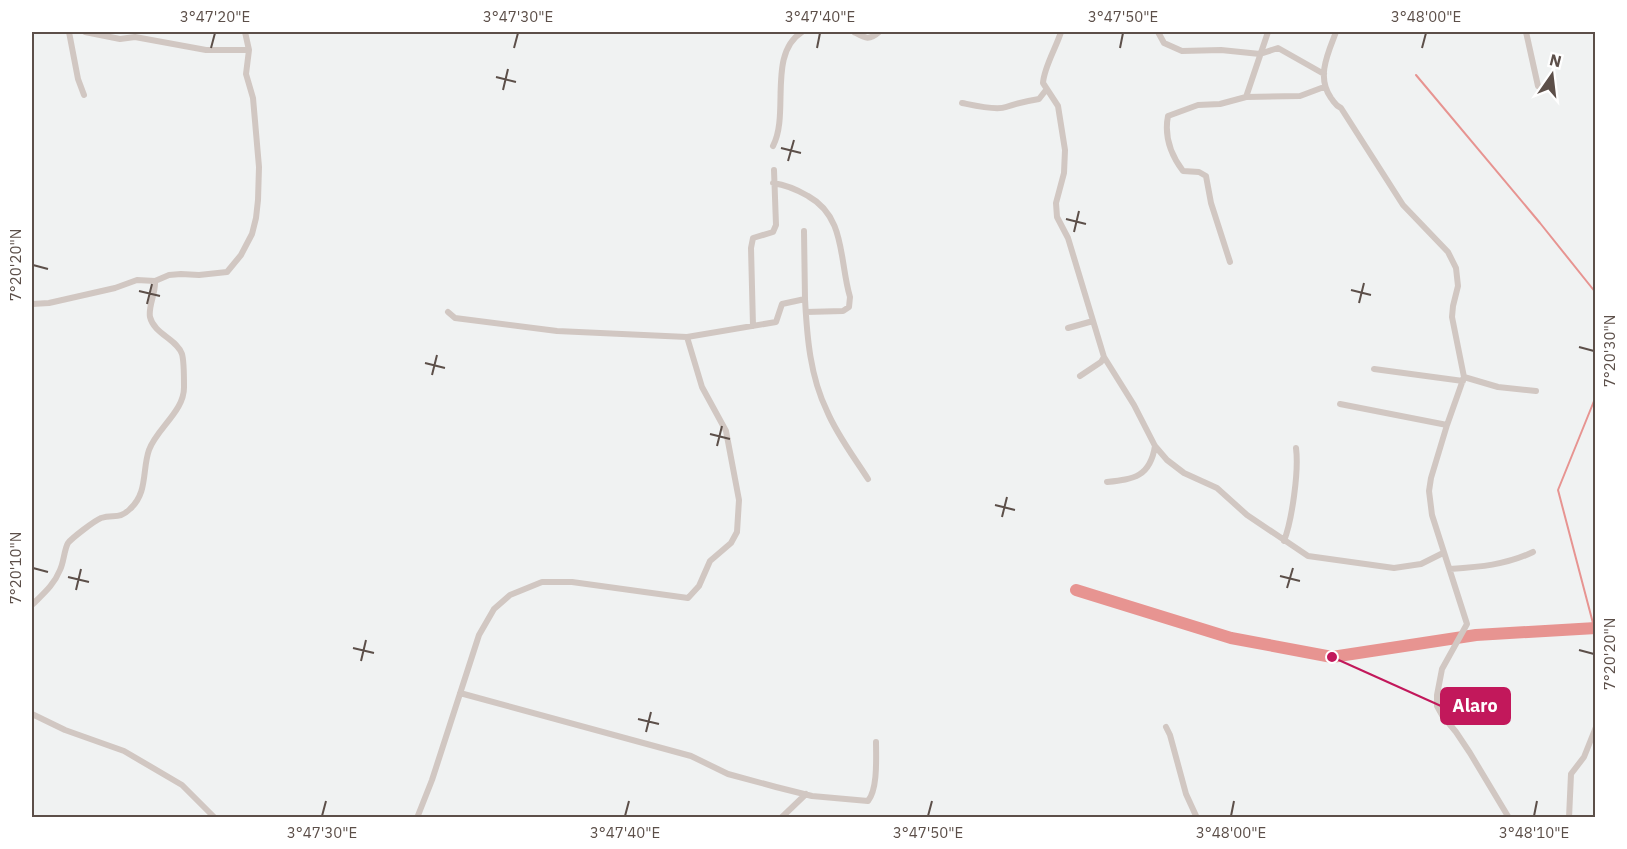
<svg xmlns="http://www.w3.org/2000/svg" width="1627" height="849" viewBox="0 0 1627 849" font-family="'IBM Plex Sans',sans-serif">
<rect width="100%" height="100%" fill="#f0f2f2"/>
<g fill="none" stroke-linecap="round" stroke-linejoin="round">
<path stroke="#e79491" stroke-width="2" d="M1416 75 1540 223 1596 293
M1594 627 1558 490 1594 401 1596 392"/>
<path stroke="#e79491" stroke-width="12" d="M1076 590 1231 638 1332 657 1476 635 1596 628"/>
<path stroke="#d1c7c2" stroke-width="6" d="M69 32 78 79 84 95
M85 32 120 39 135 37 206 50H249
M854 32C865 38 869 41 879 32
M1061 32C1056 48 1044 67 1043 83L1058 106 1065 150 1064 173 1056 203 1057 217 1068 238 1104 357 1101 362 1080 376
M1158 32 1164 43 1182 51 1221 50 1260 54 1278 48 1324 74
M1336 32C1328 53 1316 77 1331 98 1335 103 1335 105 1341 108L1403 205 1448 252 1456 268 1458 286 1453 306 1452 317 1464 377 1447 425 1431 478 1429 491 1432 515 1467 624 1442 669 1437 695V706L1442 715 1456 732 1470 753 1509 818
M1526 32 1538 86
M1246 97 1268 32
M962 103C972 105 996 111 1006 107 1017 103 1027 101 1039 99L1046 90
M773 146C790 114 767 54 802 32
M773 183C787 185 796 189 808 196 846 217 839 260 850 297L849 307 843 311 806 312
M804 231 805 299
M1230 262 1211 203 1206 176 1199 172 1183 171C1171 155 1164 136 1168 116L1198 105 1220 104 1246 97 1300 96 1324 87
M32 304 49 303 115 288 137 280 155 281 169 275 181 274 199 275 227 272 241 255 252 234 256 218 258 200 259 167 253 98 246 74 249 50 245 32
M753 326 751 248 753 238 773 232 776 225 774 170
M1068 328 1093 321
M687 337 776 322 782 304 805 299C807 337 810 376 827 411 837 435 854 457 868 479
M1104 357 1134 405 1155 446 1167 460 1184 473 1217 488 1247 515 1308 556 1394 568 1421 564 1443 553
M1374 369 1463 381
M1464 377 1498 387 1536 391
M1340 404 1447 425
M1107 482C1134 479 1150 477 1155 446
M1284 541C1292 520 1299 471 1296 448
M1450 569C1479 567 1506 565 1533 552
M32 605C43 594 54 585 60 570 64 562 64 550 68 543 72 538 94 521 101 518 114 514 119 520 130 509 148 493 142 470 149 450 157 428 185 411 184 386 184 379 184 361 182 354 177 339 154 334 150 317 148 306 156 293 155 281
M460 693 691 756 728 774 776 787 812 796 868 801C878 789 876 757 876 742
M32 714 65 730 124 751 182 785 215 818
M1166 727 1170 735 1186 794 1197 818
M417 818 432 780 479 635 494 609 510 595 542 582H572L688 598 699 586 710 561 731 543 737 532 739 500 726 431 702 387 687 337 557 331 455 318 448 312
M781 818 806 794
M1569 818 1571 774 1584 757 1596 727"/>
</g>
<path fill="none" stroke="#5c4f49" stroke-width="2" d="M211 48 215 33M514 48 518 33M817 48 820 33M1120 48 1123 33M1422 48 1426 33M496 77 516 82M503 90 508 69M781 148 801 153M788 161 794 140M1066 219 1086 224M1074 232 1079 211M33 265 48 269M1351 290 1371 295M139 291 160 296M1359 303 1364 283M147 304 152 284M1579 347 1594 351M425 363 445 368M432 375 437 355M710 434 730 439M717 446 722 426M995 505 1015 510M1002 517 1007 497M33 568 48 572M1280 576 1300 581M68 577 89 582M1287 588 1293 568M76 590 81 569M353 648 374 653M1579 650 1594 654M361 661 366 640M638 719 659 724M646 732 651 712M322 816 326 801M625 816 629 801M928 816 932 801M1231 816 1234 801M1534 816 1537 801"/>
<path fill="none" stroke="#c2185b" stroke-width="2" d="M1332 657L1441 706"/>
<circle fill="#c2185b" stroke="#fff" stroke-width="2" cx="1332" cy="657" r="6"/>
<rect fill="#c2185b" stroke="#c2185b" stroke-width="2" x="1441" y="688" width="69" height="36" rx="6"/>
<g font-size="18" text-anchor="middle" font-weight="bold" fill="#fff">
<text x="1475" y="712">Alaro</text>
</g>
<rect width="1627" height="849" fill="none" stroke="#ffffff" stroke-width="66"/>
<g transform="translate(1552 75) rotate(14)" stroke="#ffffff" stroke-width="4.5" paint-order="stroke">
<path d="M0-4.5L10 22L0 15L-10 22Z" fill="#5c4f49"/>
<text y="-9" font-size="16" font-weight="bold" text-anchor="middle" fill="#5c4f49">N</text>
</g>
<rect x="33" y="33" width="1561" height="783" fill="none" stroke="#5c4f49" stroke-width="2"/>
<g font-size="15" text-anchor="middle" fill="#5c4f49">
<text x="215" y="22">3°47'20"E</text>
<text x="518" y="22">3°47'30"E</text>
<text x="820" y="22">3°47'40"E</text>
<text x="1123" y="22">3°47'50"E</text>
<text x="1426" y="22">3°48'00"E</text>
<text transform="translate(16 265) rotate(-90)" y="5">7°20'20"N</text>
<text transform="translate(1610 351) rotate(-90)" y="5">7°20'30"N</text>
<text transform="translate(16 568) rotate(-90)" y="5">7°20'10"N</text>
<text transform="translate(1610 654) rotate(-90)" y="5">7°20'20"N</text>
<text x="322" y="838">3°47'30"E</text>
<text x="625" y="838">3°47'40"E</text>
<text x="928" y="838">3°47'50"E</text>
<text x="1231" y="838">3°48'00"E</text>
<text x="1534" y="838">3°48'10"E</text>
</g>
</svg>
